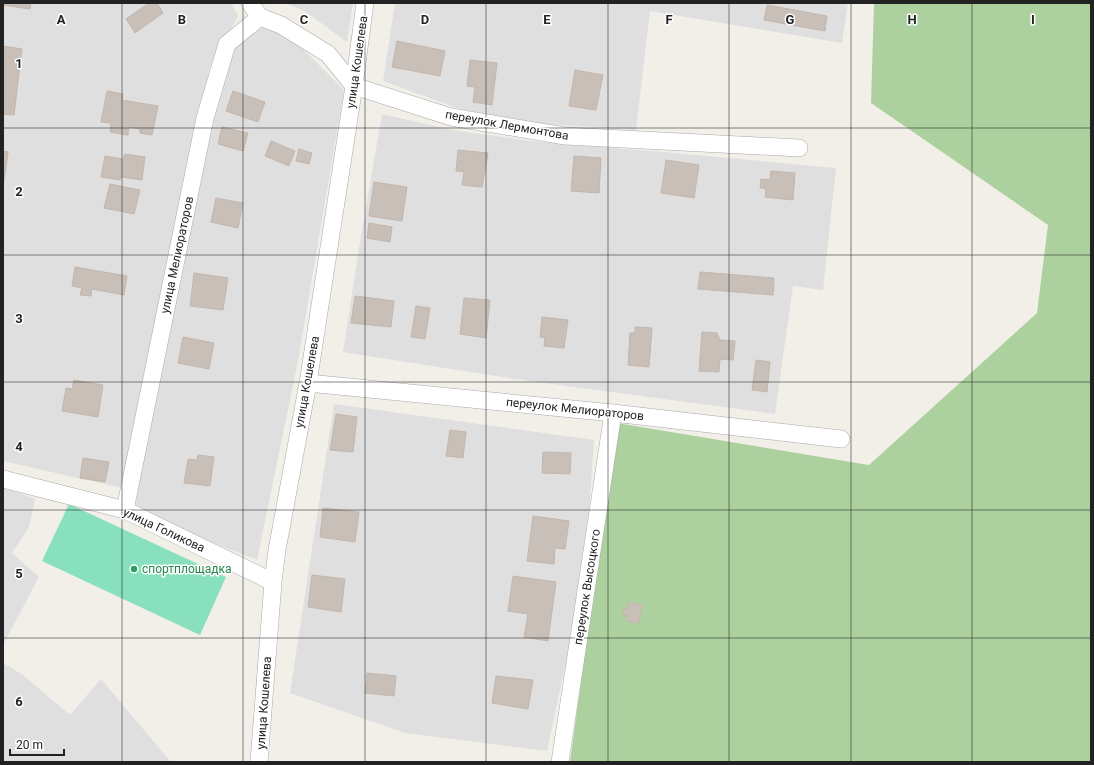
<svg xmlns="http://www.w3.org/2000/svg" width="1094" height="765" viewBox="0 0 1094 765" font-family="Roboto,sans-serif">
<rect width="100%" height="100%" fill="#f2efe9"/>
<path fill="#e0dfdf" d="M3 3H231L238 16 210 66 195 129 122 488 3 461Z
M285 3H353L347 42 306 12Z
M395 3H848L842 43 650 11 636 130 545 124 470 111 457 108 383 81Z
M264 27 295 41 344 90 298 361 257 560 185 532 136 506 145 434 172 323 173 304 229 45Z
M382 114 452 130 538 142 663 152 836 168 823 290 793 286 775 414 515 379 343 352 360 242Z
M334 404 594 440 589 510 569 647 547 751 405 733 290 693Z
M3 487 35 499 29 527 12 553 39 577 3 645Z
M3 663 23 675 70 715 101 679 170 761 3 762Z"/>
<path fill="#add19e" d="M874 3H1091V762H570L617 423 869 465 1037 313 1048 225 871 103Z"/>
<path fill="#88e0be" d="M69 504 226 577 200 635 42 561Z"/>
<path fill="#c7bfb8" stroke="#c4b6ab" d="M3 3H31L30 9 3 5Z
M149 3H157L163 13 135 33 126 19Z
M767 5 827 16 825 31 764 20Z
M397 41 445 51 440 76 392 67Z
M3 46 22 49 14 115 3 114Z
M470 60 497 63 492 105 473 102 475 87 467 86Z
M575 70 603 75 596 110 569 106Z
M107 91 123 94 122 100 158 106 152 135 140 133V129L129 127 128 135 110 132 111 123 101 122Z
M233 91 265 102 258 122 226 111Z
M222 127 248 133 243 151 218 144Z
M271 141 295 151 289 166 265 156Z
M299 149 312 153 309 164 296 161Z
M458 150 488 153 482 187 462 185 464 172 456 171Z
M3 151 8 152 3 188Z
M125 154 145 157 142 180 121 177 120 180 101 177 105 156 123 159Z
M574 156 601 158 599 193 571 191Z
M666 160 699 165 694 198 661 193Z
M771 171 795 173 793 200 765 197 766 189 760 188 761 179 770 180Z
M374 182 407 187 402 221 369 216Z
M110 184 140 190 134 214 104 208Z
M216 198 243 203 238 228 211 222Z
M369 223 392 227 390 242 367 238Z
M75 267 127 276 124 295 92 289 91 296 80 295 82 288 72 286Z
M700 272 774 278 773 295 698 289Z
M194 273 228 278 223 310 190 306Z
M355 296 394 301 391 327 351 323Z
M464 298 490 300 486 338 460 334Z
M416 306 430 308 425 339 411 337Z
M542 317 568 320 564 348 544 346 545 338 540 337Z
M635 327 652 328 649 367 628 365 630 333H635Z
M702 332 717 333 720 340 735 341 733 360 720 359 719 372 699 371Z
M183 337 214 343 209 369 178 363Z
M756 360 770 362 767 392 752 390Z
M74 380 103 385 98 417 62 411 66 388 72 389Z
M336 414 357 417 353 452 330 450Z
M450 430 466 432 463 458 446 456Z
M543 452 571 453 570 474 542 473Z
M198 455 214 457 210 486 184 483 188 459 197 460Z
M83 458 109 462 105 482 80 478Z
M323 508 359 512 355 542 320 537Z
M533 516 569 521 565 549 555 548 554 564 527 561Z
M312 575 345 579 341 612 308 607Z
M513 576 556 582 548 641 524 637 528 614 508 611Z
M628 603 642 605 639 623 626 621 627 615 623 614 624 608 628 609Z
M367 673 396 676 394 696 365 693Z
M496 676 533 680 528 709 492 703Z"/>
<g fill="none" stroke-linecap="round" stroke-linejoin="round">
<defs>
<path id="minor" d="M250 3 260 17 281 25 328 54 354 86 451 117 565 136 799 148
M308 383 613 413 841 439
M3 479 125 510 273 582
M125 510 205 118 227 44 260 17
M259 762 273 582 277 550 308 383 354 86 365 3
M560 762 613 413"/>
</defs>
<use href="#minor" stroke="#a9a9a9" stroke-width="18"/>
<use href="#minor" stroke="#fff" stroke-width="17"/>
</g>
<path fill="none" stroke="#222" stroke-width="1" stroke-opacity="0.55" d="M122 3V762M243 3V762M365 3V762M486 3V762M608 3V762M729 3V762M851 3V762M972 3V762M3 128H1091M3 255H1091M3 382H1091M3 510H1091M3 638H1091"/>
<circle fill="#2e9e5b" stroke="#fff" stroke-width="1.5" cx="134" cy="569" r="4"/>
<g text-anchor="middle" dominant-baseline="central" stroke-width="3" stroke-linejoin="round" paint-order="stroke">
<g font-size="12" fill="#222" stroke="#fff">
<text transform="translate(357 62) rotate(-82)">улица Кошелева</text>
<text transform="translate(507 125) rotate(10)">переулок Лермонтова</text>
<text transform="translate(177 255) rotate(-78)">улица Мелиораторов</text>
<text transform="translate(307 382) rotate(-80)">улица Кошелева</text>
<text transform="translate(575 409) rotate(6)">переулок Мелиораторов</text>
<text transform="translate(164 530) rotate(25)">улица Голикова</text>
<text transform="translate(587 587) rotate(-81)">переулок Высоцкого</text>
<text transform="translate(264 703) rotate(-86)">улица Кошелева</text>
</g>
<g font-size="12" fill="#27864d" stroke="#fff" text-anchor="start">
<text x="142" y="569">спортплощадка</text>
</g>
</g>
<g font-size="13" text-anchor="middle" font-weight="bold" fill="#222" stroke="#fff" stroke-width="3" stroke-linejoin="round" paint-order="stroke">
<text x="61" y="24">A</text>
<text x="182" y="24">B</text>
<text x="304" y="24">C</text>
<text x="425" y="24">D</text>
<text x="547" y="24">E</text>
<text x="669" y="24">F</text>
<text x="790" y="24">G</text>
<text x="912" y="24">H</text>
<text x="1033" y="24">I</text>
<text x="19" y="68">1</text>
<text x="19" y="196">2</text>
<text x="19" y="323">3</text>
<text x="19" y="451">4</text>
<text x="19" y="578">5</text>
<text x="19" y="706">6</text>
</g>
<rect width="1094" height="765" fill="none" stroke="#222222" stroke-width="8"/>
<path d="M10 749v6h54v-6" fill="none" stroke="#222222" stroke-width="2"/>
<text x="16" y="749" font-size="12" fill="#222222" stroke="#ffffff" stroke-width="3" paint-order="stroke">20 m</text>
</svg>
